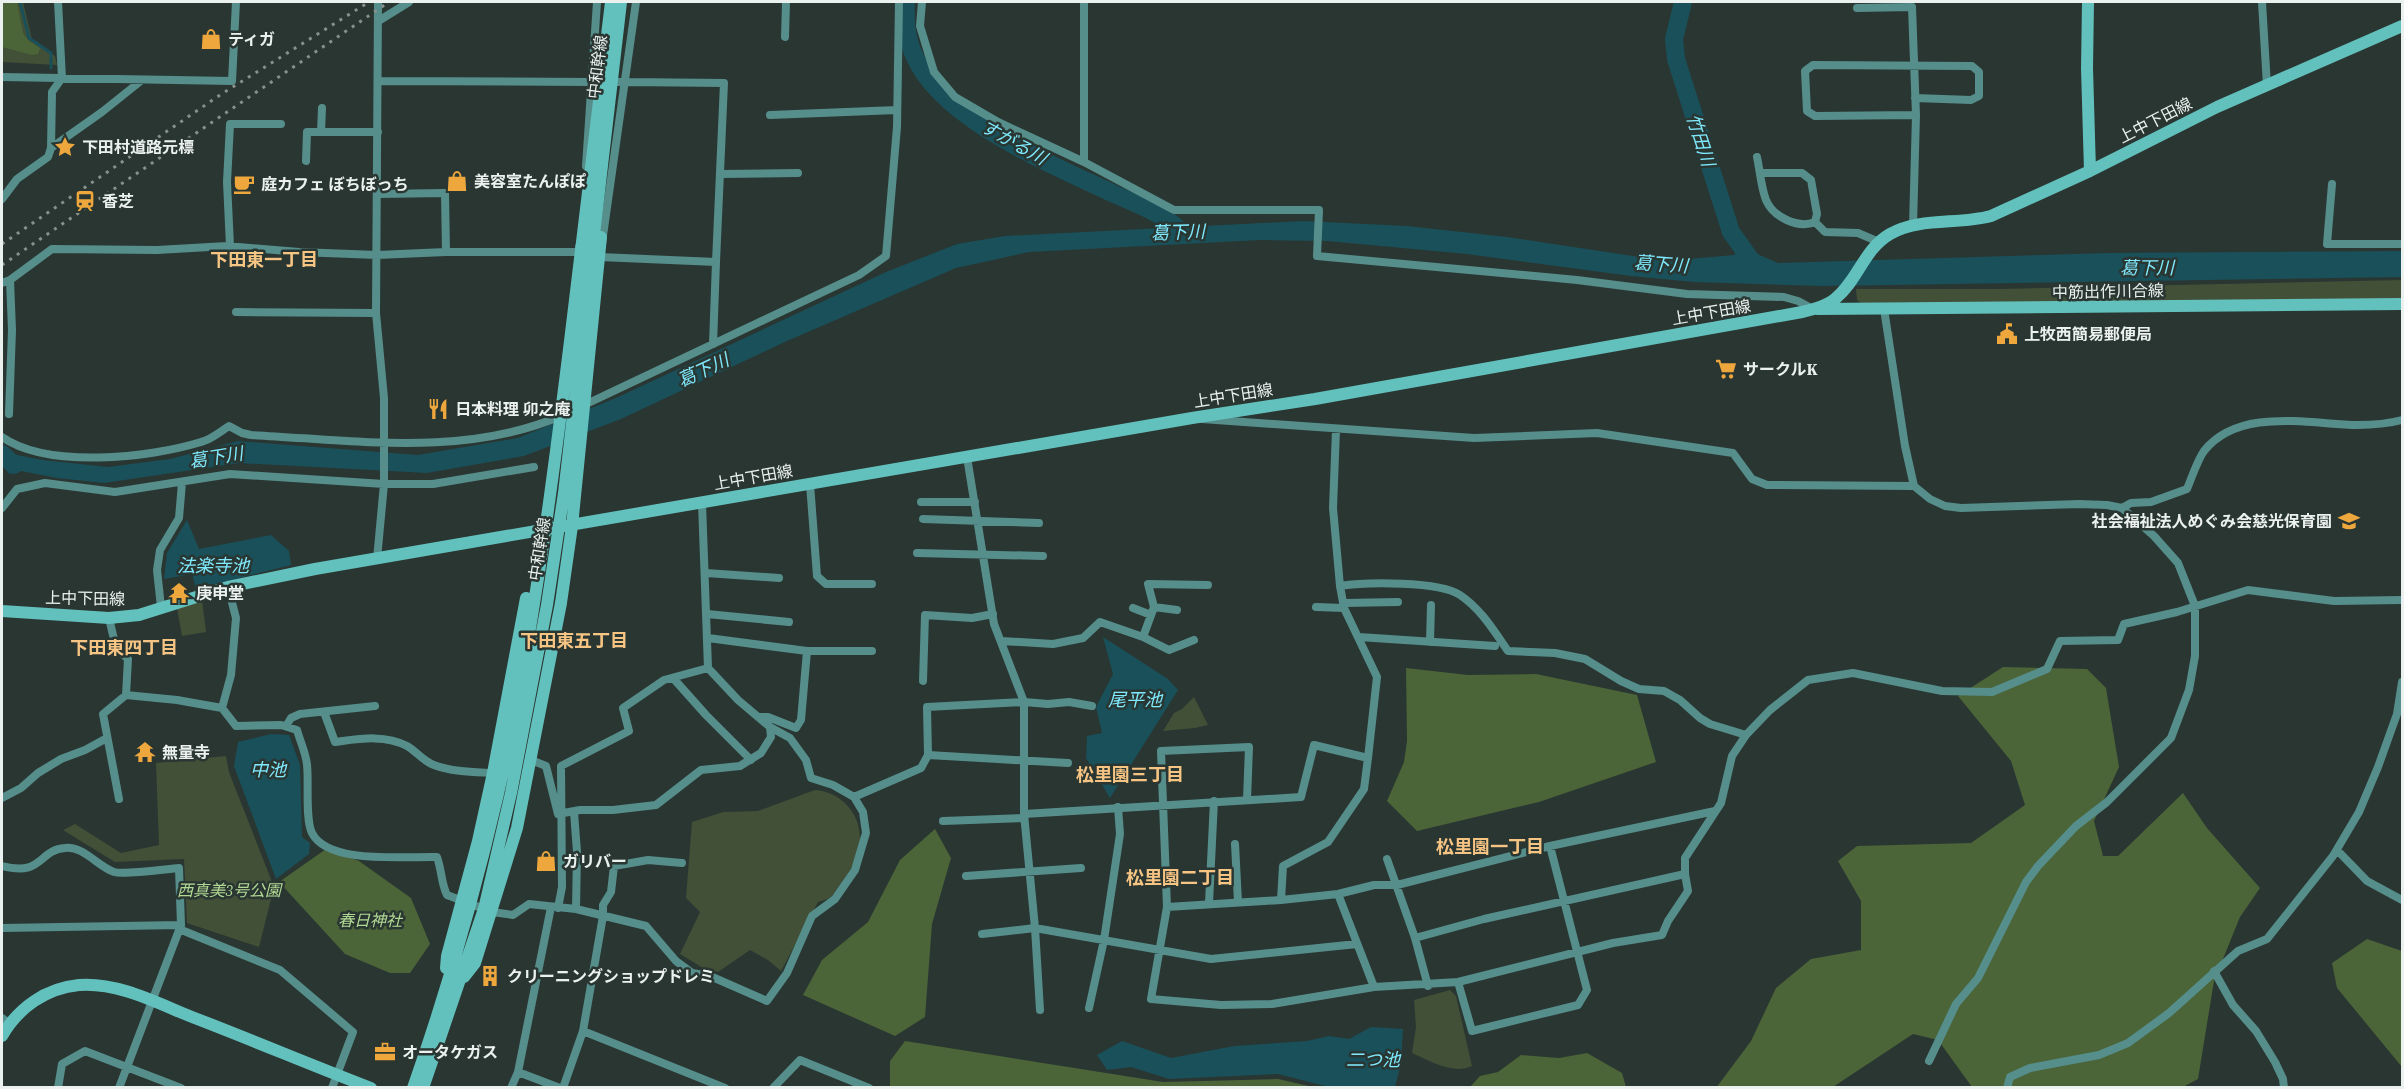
<svg xmlns="http://www.w3.org/2000/svg" width="2404" height="1089" viewBox="0 0 2404 1089" font-family="'Source Serif 4','Noto Sans JP',serif">
<rect width="100%" height="100%" fill="#2a3632"/>
<path fill="#415037" d="M18 2H23L32 39 55 56 57 65 2 62V14Z
M2402 280V300L1861 303 1857 300 1856 289H2000Z
M202 600 206 632 182 636 177 608Z
M1194 697 1208 725 1195 728 1163 731 1174 713 1182 709Z
M226 756 229 772 274 887 259 947 187 923 184 859 115 862 63 830 75 824 121 853 159 845 156 763Z
M815 790C846 792 867 822 858 853 855 864 848 873 842 882 839 886 835 893 831 897 828 899 822 901 818 902L781 971 768 960 750 950 718 972 703 968 680 954 700 912 686 898 692 822 723 812 758 811Z
M1450 990 1456 996 1472 1066C1453 1075 1430 1061 1412 1053L1416 1027 1414 1000Z"/>
<path fill="#4b6438" d="M2 2H17L23 33 28 40 40 48 38 54 32 55 2 47Z
M2003 667 2087 669 2106 688 2119 767 2094 821 2103 856H2118L2183 793 2207 828 2260 888 2240 917 2214 981 2198 1079 2183 1087H1972L1938 1040 1913 1034 1833 1087 1716 1088 1751 1041 1776 988 1811 959 1861 950V901L1838 861 1857 846 1971 843 2025 805 2011 761 1958 696Z
M1406 668 1468 675 1536 674 1637 695 1656 762 1539 802 1417 831 1387 801 1404 762 1407 741Z
M935 829 951 858 932 924 925 1017 895 1036 803 995 822 960 868 922 900 860Z
M326 849 359 861 411 898 430 944 410 973H390L345 954 279 882Z
M2367 939 2402 951V1067L2337 988 2332 963Z
M905 1041 1163 1082 1278 1079 1313 1087H890V1061Z
M1587 1053 1622 1073 1626 1087H1470L1480 1076 1498 1072 1521 1055 1559 1058Z"/>
<path fill="#1a505a" d="M1304 221 1407 226 1507 237 1666 261 1734 255 1745 244 1755 253 1778 263 2107 253 2402 251V277L1822 286 1694 282 1631 276 1467 254 1327 241 1261 240 1029 252 956 268 787 341 621 419 524 456 427 473 239 463 104 483 57 478 21 471 9 474 2 462 12 454 43 460 108 467 170 459 238 441 418 455 518 438 618 397 886 272 957 244 1005 236Z
M187 520 199 549 271 535 289 551 291 565 196 589 192 574 164 579 167 553Z
M1103 637 1168 679 1178 690 1110 798 1086 758 1087 736 1102 733 1096 707 1113 674Z
M271 734 289 735 300 765 302 837 310 843 309 854 276 879 234 766 238 742Z
M1371 1027 1403 1029 1401 1063 1395 1087H1329L1278 1074 1169 1079 1131 1067 1107 1070 1097 1055 1122 1041 1171 1058 1234 1046 1307 1041 1329 1036 1349 1039Z"/>
<g fill="none" stroke-linecap="round" stroke-linejoin="round">
<path stroke="#1a505a" stroke-width="3" d="M20 2 29 38 51 53V68"/>
<path stroke="#1a505a" stroke-width="18" d="M906 2C905 21 906 37 914 55 941 120 1054 165 1114 194 1137 204 1164 214 1182 232
M1683 2 1674 39 1676 59 1731 232 1756 267
M2 454 14 465"/>
<path stroke="#568e8b" stroke-width="8" d="M922 2 920 26 934 72 955 97 998 122 1084 162
M1084 2V162L1174 210H1319L1317 256 1577 280 1687 294 1784 297 1798 301 1813 309
M2262 2 2267 86
M1857 8 1912 7 1916 115 1913 226
M380 20 409 2
M785 37 786 2
M2 77 232 81 236 2
M379 81 592 82H626L724 83 716 262 600 257 636 2
M1915 98 1971 100 1979 96V72L1972 66 1813 65 1805 71 1807 111 1815 116 1916 115
M770 115 897 110
M321 132 322 108
M51 148 102 112 142 80
M1757 157C1760 171 1761 187 1766 200 1773 217 1798 229 1815 222L1817 214 1811 180 1802 173H1760
M306 161 307 132H378
M586 166 597 2
M721 174 798 173
M2332 184 2327 244H2402
M378 194 445 193 446 252
M2 199 17 179 48 157 51 148 52 92 62 78 58 2
M1815 222 1825 232 1858 233 1879 242
M230 246 227 182 230 124H281
M2 283 10 280 52 249 157 250 227 246 299 252 377 255 446 252H579V247
M1884 309 1905 446 1914 486 1930 499 1945 506 1961 508 2079 504 2107 505 2122 508 2154 536 2178 563 2195 606V656L2189 690 2171 738 2107 802 2076 826 2038 866 2026 882 1978 978 1956 1004 1929 1061
M236 312 376 313
M713 344 716 262
M580 407 859 275 886 256 897 127 899 2
M9 414 12 330 10 280
M1202 419 1474 438 1597 433 1733 453 1752 479 1767 485 1914 486
M2 437C48 469 149 458 201 442 211 440 220 432 229 426L242 433 251 435C354 440 465 458 563 415
M967 457 994 624 1024 702V814L1035 928 1211 959 1357 944
M810 484 817 576 826 584H872
M921 502H975
M2 508 17 489 45 483 115 492 230 474 384 484H433L534 467
M2122 508 2131 503 2151 502 2187 489C2192 477 2197 461 2204 451 2239 407 2309 424 2357 425 2372 425 2387 424 2402 420
M923 519 1039 523
M917 553 1043 556
M377 559 384 484V398L376 313 378 2
M706 573 779 578
M1340 586C1366 582 1439 581 1460 595 1481 609 1494 631 1508 651L1555 653 1585 659 1621 681 1639 689 1664 691 1680 700 1700 718 1710 724 1746 735
M228 587 236 618 231 675 222 708 236 726 281 725 297 730C300 741 306 753 307 765 309 781 305 820 312 833 328 865 406 856 437 857 442 871 441 883 447 895L492 912 513 915 529 904 576 909 646 926 676 961 692 973 710 976 767 1001 787 973 812 916 835 899 855 870 866 833 863 812 854 797 833 785 811 778 806 760 790 738 770 727 738 700 708 668 702 503
M1345 603 1398 602
M161 607 157 570 160 550 179 518 182 483
M1154 607 1177 610
M1316 607 1344 608
M1133 608 1151 615
M707 614 789 622
M109 618 116 648 128 659 126 695
M1143 637 1169 650 1194 640
M1359 637 1495 646
M708 638 807 651 801 720 796 728 768 717H758
M1001 641 1053 644 1083 638 1100 622 1143 637 1154 607 1148 584 1208 585
M1430 642 1431 605
M807 651H872
M673 678 706 715 751 760
M923 681 925 615 972 618 993 614
M324 712 335 742C358 739 385 734 407 746 417 752 423 761 434 765 452 772 474 772 493 773
M286 726 291 718 300 714 375 706
M928 755 1068 763
M531 760 546 766 558 814 580 810H613L656 805 701 770 740 766 761 753 771 737 770 727
M854 797 921 768 928 755 927 707 1024 702 1048 704 1069 702 1092 706
M2 798 21 788 38 773 61 759 85 750 107 738
M119 799 103 714 126 695 177 700 222 708
M1715 811 1550 846 1397 885H1374L1338 894 1281 900 1167 907 1151 999 1221 1005 1272 1004 1374 987 1458 982 1613 943 1662 935 1668 921 1688 891 1685 874V858L1721 803 1732 756 1746 735 1770 710 1808 680 1853 673 1942 691 1992 692 2047 669 2060 641 2118 640 2124 624 2177 612 2248 590 2334 601 2402 600
M574 812 577 852 576 909
M1024 814 1301 797 1314 745 1368 758
M943 821 1024 818
M1235 844 1238 902
M2337 850 2367 881 2402 900
M1387 859 1415 938 1428 986
M2 866C43 877 38 850 65 848 84 846 97 866 114 872 124 875 166 869 179 868L181 925 119 1088
M966 876 1081 868
M1338 894 1374 987
M1281 900 1283 866 1328 842 1364 789 1368 758 1377 677 1344 608 1340 586 1333 508 1336 430
M1209 903 1214 801
M1167 907 1161 751 1249 747 1247 800
M558 908 562 887 561 766 629 731 623 708 664 680 708 668
M2 928 181 925
M179 929 280 970 353 1032 332 1088
M982 934 1035 928 1040 1010
M1415 938 1484 919 1685 874
M2214 971 2233 1005 2256 1031 2275 1062 2283 1079 2284 1088
M1458 982 1472 1031 1578 1005 1587 990 1550 846
M1089 1008 1104 940 1120 834 1118 807
M2 1018 9 1023
M583 1031 725 1088
M518 1072 560 1088
M58 1088 62 1064 85 1051 181 1088
M511 1088 518 1072 551 907
M563 1088 583 1031 603 916V905L611 892 614 866 648 860 682 863
M773 1088 800 1060 869 1088
M2007 1088 2010 1077 2030 1068 2099 1055 2128 1043 2169 1013 2238 951 2267 939 2333 856 2359 812 2378 767 2397 714 2402 682"/>
<path stroke="#63c1bd" stroke-width="12" d="M2088 2 2087 68 2090 171
M1817 309 2402 304
M2 611 109 618 139 615 228 587 315 569 1192 418 1315 399 1802 312C1814 309 1827 306 1836 298 1858 280 1864 249 1890 234 1920 217 1958 225 1991 216L2090 171 2217 107 2402 26
M446 968 447 956 478 841 493 773 526 598
M464 977 475 963 517 828 561 603 572 526 601 237
M2 1036C18 1008 46 988 79 985 118 982 157 1003 192 1017 252 1040 311 1065 371 1088
M413 1088C447 991 475 893 498 794 532 642 552 487 571 333 584 222 598 112 611 2
M423 1088 484 909 511 793 547 605 564 493 621 2"/>
<path stroke="#86908c" stroke-width="3" stroke-dasharray="3 6" stroke-linecap="butt" d="M2 244 220 95 369 2
M2 265 389 2"/>
</g>
<defs>
<symbol id="shop-bare" viewBox="-9 -9 18 18"><path d="M-5-2.5h2.3a2.7 3.5 0 0 1 5.4 0H5L5.5 6h-11ZM-1.5-2.5h3a1.5 2.3 0 0 0-3 0Z" fill="#eea73d" stroke="#2a3632" stroke-width="2.5" paint-order="stroke"/></symbol>
<symbol id="sight-bare" viewBox="-9 -9 18 18"><path d="M0-6L1.8-2.2L6-1.7L2.9 1.2L3.7 5.4L0 3.3L-3.7 5.4L-2.9 1.2L-6-1.7L-1.8-2.2Z" fill="#eea73d" stroke="#2a3632" stroke-width="2.5" paint-order="stroke"/></symbol>
<symbol id="cafe-bare" viewBox="-9 -9 18 18"><path d="M-5.5-4.5H6V0H3Q3 3.5 0 3.5H-2.5Q-5.5 3.5-5.5 0ZM3-3.2v2h1.7v-2ZM-6 4.5H4V6H-6Z" fill="#eea73d" stroke="#2a3632" stroke-width="2.5" paint-order="stroke"/></symbol>
<symbol id="station-bare" viewBox="-9 -9 18 18"><path d="M-3-6H3Q5-6 5-4V2Q5 4 3 4L4.5 6H3L1.5 4h-3L-3 6H-4.5L-3 4Q-5 4-5 2V-4Q-5-6-3-6ZM-3.5-4v3h7v-3ZM-3.5 1v1.5H-2V1ZM2 1v1.5H3.5V1Z" fill="#eea73d" stroke="#2a3632" stroke-width="2.5" paint-order="stroke"/></symbol>
<symbol id="civic-bare" viewBox="-9 -9 18 18"><path d="M-.6-6.5H3V-4.5H.6V-3L4-1V1h2V6H-6V1h2V-1L-.6-3ZM-1.2 2.5V6h2.4V2.5Z" fill="#eea73d" stroke="#2a3632" stroke-width="2.5" paint-order="stroke"/></symbol>
<symbol id="supermarket-bare" viewBox="-9 -9 18 18"><path d="M-6-5.5h2.5l.6 2H6L4.5 2H-2.5L-4.4-4H-6ZM-1.5 3.2a1.3 1.3 0 1 0 .1 0ZM3 3.2a1.3 1.3 0 1 0 .1 0Z" fill="#eea73d" stroke="#2a3632" stroke-width="2.5" paint-order="stroke"/></symbol>
<symbol id="restaurant-bare" viewBox="-9 -9 18 18"><path d="M-5-6h1v4h1v-4h1v4h1v-4h1v5L-1.5 .5V6h-2V.5L-5-1ZM5-6V6H3V1.5H1.5Q1.5-4 5-6Z" fill="#eea73d" stroke="#2a3632" stroke-width="2.5" paint-order="stroke"/></symbol>
<symbol id="school-bare" viewBox="-9 -9 18 18"><path d="M0-5L7-2L0 1L-7-2ZM-4 1L0 2.5L4 1V4Q0 6-4 4Z" fill="#eea73d" stroke="#2a3632" stroke-width="2.5" paint-order="stroke"/></symbol>
<symbol id="temple-bare" viewBox="-9 -9 18 18"><path d="M0-6L5-2H3V0L6.5 2.5H4V6H1.5V3h-3V6H-4V2.5H-6.5L-3 0V-2H-5Z" fill="#eea73d" stroke="#2a3632" stroke-width="2.5" paint-order="stroke"/></symbol>
<symbol id="building-bare" viewBox="-9 -9 18 18"><path d="M-4-6H4V6H1V3H-1V6H-4ZM-2.5-4.3h1.7v1.8h-1.7ZM.8-4.3h1.7v1.8H.8ZM-2.5-1h1.7V.8h-1.7ZM.8-1h1.7V.8H.8Z" fill="#eea73d" stroke="#2a3632" stroke-width="2.5" paint-order="stroke"/></symbol>
<symbol id="office-bare" viewBox="-9 -9 18 18"><path d="M-6-3h4V-5.5h4V-3h4V5H-6ZM-1-4.5V-3h2v-1.5ZM-6 0V1H6V0Z" fill="#eea73d" stroke="#2a3632" stroke-width="2.5" paint-order="stroke"/></symbol>
</defs>
<g fill-rule="evenodd">
<use href="#shop-bare" x="196" y="24" width="30" height="30"/>
<use href="#sight-bare" x="50" y="132" width="30" height="30"/>
<use href="#shop-bare" x="442" y="166" width="30" height="30"/>
<use href="#cafe-bare" x="229" y="169" width="30" height="30"/>
<use href="#station-bare" x="70" y="186" width="30" height="30"/>
<use href="#civic-bare" x="1992" y="319" width="30" height="30"/>
<use href="#supermarket-bare" x="1711" y="354" width="30" height="30"/>
<use href="#restaurant-bare" x="423" y="394" width="30" height="30"/>
<use href="#school-bare" x="2334" y="506" width="30" height="30"/>
<use href="#temple-bare" x="164" y="578" width="30" height="30"/>
<use href="#temple-bare" x="130" y="737" width="30" height="30"/>
<use href="#shop-bare" x="531" y="846" width="30" height="30"/>
<use href="#building-bare" x="475" y="961" width="30" height="30"/>
<use href="#office-bare" x="370" y="1037" width="30" height="30"/>
</g>
<g text-anchor="middle" dominant-baseline="central" stroke-width="5" stroke-linejoin="round" paint-order="stroke">
<g font-size="16" font-weight="bold" fill="#eaf1ee" stroke="#2a3632" text-anchor="start">
<text x="228" y="39">ティガ</text>
<text x="82" y="147">下田村道路元標</text>
<text x="474" y="181">美容室たんぽぽ</text>
<text x="261" y="184">庭カフェ ぼちぼっち</text>
<text x="102" y="201">香芝</text>
<text x="2024" y="334">上牧西簡易郵便局</text>
<text x="1743" y="369">サークルK</text>
<text x="455" y="409">日本料理 卯之庵</text>
<text x="2332" y="521" text-anchor="end">社会福祉法人めぐみ会慈光保育園</text>
<text x="196" y="593">庚申堂</text>
<text x="162" y="752">無量寺</text>
<text x="563" y="861">ガリバー</text>
<text x="507" y="976">クリーニングショップドレミ</text>
<text x="402" y="1052">オータケガス</text>
</g>
<g font-size="16" fill="#eaf1ee" stroke="#2a3632">
<text transform="translate(597 67) rotate(-83)">中和幹線</text>
<text transform="translate(2155 120) rotate(-27)">上中下田線</text>
<text transform="translate(2108 291) rotate(-1)">中筋出作川合線</text>
<text transform="translate(1711 312) rotate(-10)">上中下田線</text>
<text transform="translate(1233 395) rotate(-9)">上中下田線</text>
<text transform="translate(753 477) rotate(-10)">上中下田線</text>
<text transform="translate(539 549) rotate(-81)">中和幹線</text>
<text transform="translate(85 598) rotate(1)">上中下田線</text>
</g>
<g font-size="16" font-style="italic" fill="#b1d993" stroke="#2a3632">
<text x="229" y="890">西真美3号公園</text>
<text x="370" y="920">春日神社</text>
</g>
<g font-size="18" font-style="italic" fill="#7feafe" stroke="#2a3632">
<text transform="translate(1701 140) rotate(72)">竹田川</text>
<text transform="translate(1014 142) rotate(29)">すがる川</text>
<text transform="translate(1178 232) rotate(-2)">葛下川</text>
<text transform="translate(1661 264) rotate(4)">葛下川</text>
<text x="2147" y="267">葛下川</text>
<text transform="translate(703 370) rotate(-25)">葛下川</text>
<text transform="translate(216 457) rotate(-9)">葛下川</text>
<text x="213" y="565">法楽寺池</text>
<text x="1135" y="699">尾平池</text>
<text x="268" y="769">中池</text>
<text x="1373" y="1059">二つ池</text>
</g>
<g font-size="18" font-weight="bold" fill="#f6c483" stroke="#2a3632">
<text x="264" y="259">下田東一丁目</text>
<text x="574" y="640">下田東五丁目</text>
<text x="124" y="647">下田東四丁目</text>
<text x="1130" y="774">松里園三丁目</text>
<text x="1490" y="846">松里園一丁目</text>
<text x="1180" y="877">松里園二丁目</text>
</g>
</g>
<rect width="2404" height="1089" fill="none" stroke="#eaf1ee" stroke-width="6"/>
</svg>
